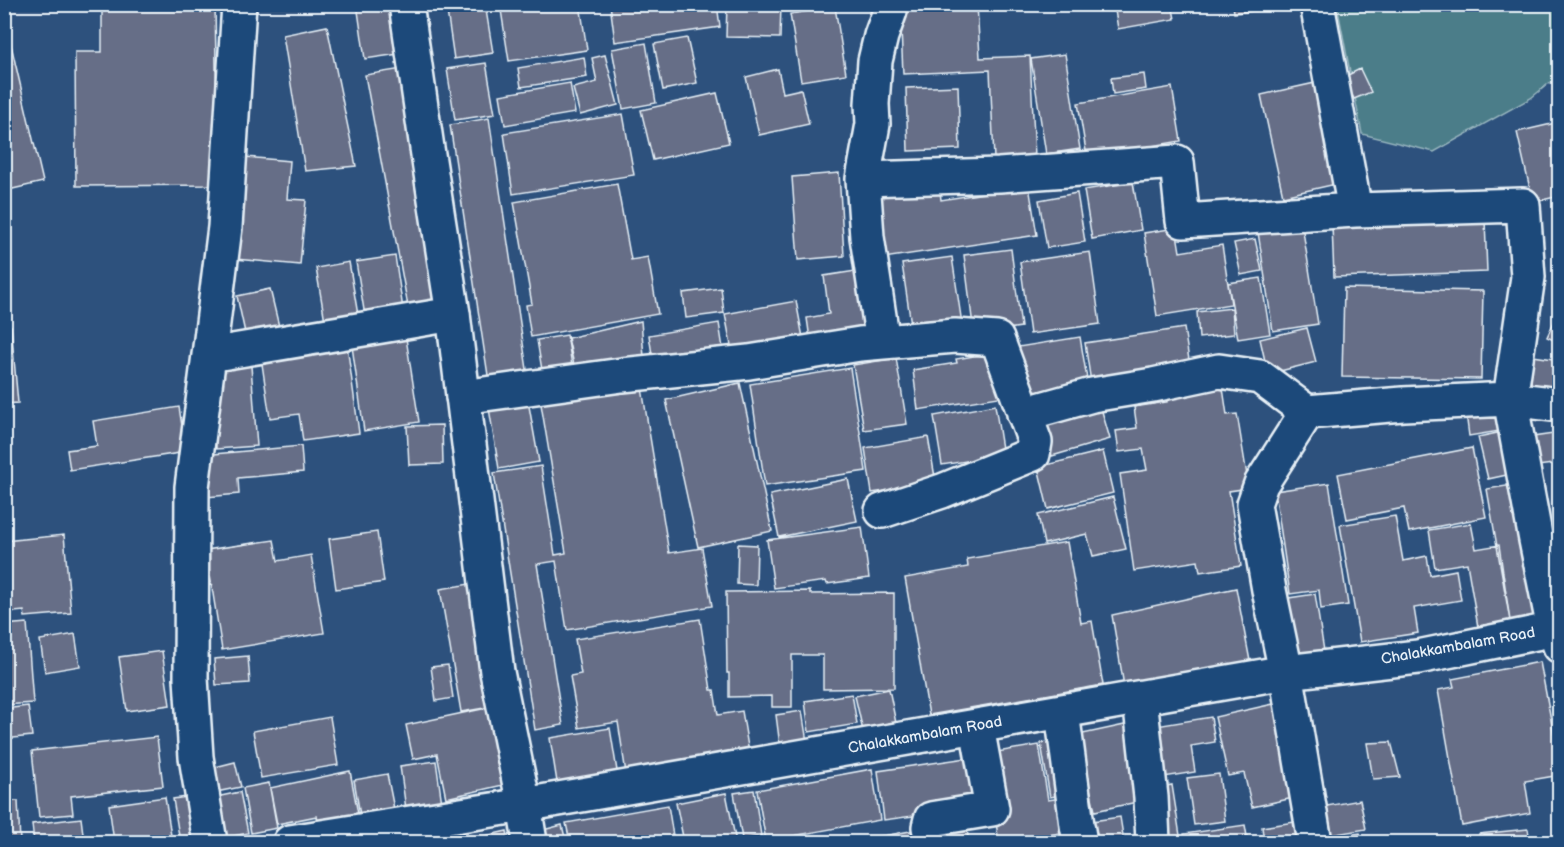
<svg xmlns="http://www.w3.org/2000/svg" width="1564" height="847" viewBox="0 0 1564 847" font-family="'Balsamiq Sans',sans-serif">
<rect width="100%" height="100%" fill="#2d517d"/>
<filter id="ink" filterUnits="userSpaceOnUse"><feTurbulence type="fractalNoise" baseFrequency=".0167" numOctaves="2"/><feDisplacementMap in="SourceGraphic" scale="12" xChannelSelector="R" yChannelSelector="G"/><feConvolveMatrix kernelMatrix="1 2 1 2 8 2 1 2 1" color-interpolation-filters="sRGB"/></filter>
<g filter="url(#ink)">
<path fill="#4b7d89" stroke="#9ab7c0" stroke-width="1.5" d="M1337 5H1559V75L1531 98 1434 152 1362 134Z"/>
<path fill="#666e87" stroke="#e8f1f8" stroke-width="1.5" d="M102 4H215L218 185 76 186 75 52H102Z
M357 4H398L405 53 365 59Z
M446 4H485L493 53 454 59Z
M539 4H580L587 50 509 61 501 10Z
M610 4H717L720 27 615 42Z
M727 4H781L780 38 726 37Z
M926 4H977L980 58 1030 56 1035 157 994 159 990 70 903 74 900 6Z
M1114 4H1172L1175 19 1118 29Z
M1233 4H1287L1288 8 1234 13Z
M835 7 846 74 801 81 790 14Z
M4 15 43 182 4 191Z
M327 26 356 166 305 171 283 35Z
M687 38 697 83 663 90 654 44Z
M646 43 656 103 623 109 612 49Z
M1065 54 1080 149 1046 154 1031 59Z
M605 55 618 105 580 115 573 88 597 82 592 58Z
M584 57 587 77 521 87 518 68Z
M486 63 495 114 455 120 447 69Z
M402 69 446 310 410 317 365 75Z
M778 69 783 93 801 89 809 124 759 135 746 77Z
M1360 69 1371 92 1354 99 1344 77Z
M1144 74 1146 89 1113 94 1111 78Z
M570 83 575 113 505 125 500 95Z
M1315 83 1336 184 1283 196 1261 95Z
M958 86 960 149 908 151 906 88Z
M1172 87 1181 141 1087 157 1078 103Z
M717 93 729 143 653 160 641 110Z
M623 114 634 175 513 194 504 133Z
M489 118 528 376 489 382 450 125Z
M1560 122V196L1533 202 1517 132Z
M245 157 290 161 287 199 306 200 300 265 235 259Z
M839 173 844 256 798 260 792 177Z
M1133 182 1141 230 1092 239 1084 190Z
M939 183 941 200 1029 186 1037 235 884 258 873 193Z
M617 184 631 260 648 257 658 314 531 337 526 305 532 304 514 202Z
M1077 193 1085 242 1047 248 1039 200Z
M1485 220 1487 272 1334 277 1332 225Z
M1302 225 1318 324 1273 331 1258 232Z
M1176 228 1180 252 1222 245 1231 304 1157 316 1144 233Z
M1255 239 1262 271 1241 275 1234 243Z
M1011 249 1021 327 974 334 964 255Z
M1090 252 1100 324 1030 334 1020 262Z
M395 256 404 316 366 322 356 262Z
M952 257 962 324 912 331 902 264Z
M349 262 360 327 327 333 316 268Z
M862 270 871 330 810 339 807 318 829 314 824 276Z
M1261 278 1270 334 1238 339 1228 283Z
M721 288 724 313 686 318 683 293Z
M1344 288 1483 291 1481 379 1342 377Z
M270 289 281 335 247 342 237 296Z
M796 301 804 343 733 356 725 314Z
M1232 308 1234 334 1199 338 1197 312Z
M1560 309V343L1547 337Z
M641 321 644 357 576 374 568 338Z
M719 323 724 355 654 367 649 335Z
M4 326H11L18 403 4 404Z
M1184 328 1191 373 1092 389 1085 343Z
M1307 328 1316 362 1268 374 1260 339Z
M567 335 574 378 544 382 537 340Z
M1080 337 1088 385 1027 395 1018 347Z
M406 338 419 422 364 431 352 346Z
M347 345 359 433 303 441 299 414 270 418 261 357Z
M998 352 1005 396 918 410 913 370 957 363 956 359Z
M1533 356 1560 360V387L1531 384Z
M896 358 907 424 864 430 853 365Z
M251 366 257 446 216 449 211 368Z
M850 368 866 471 765 486 750 384Z
M641 382 669 553 702 548 712 606 567 630 556 561 537 564 563 725 535 730 494 473 541 466 555 555 566 553 540 398Z
M740 383 772 531 698 547 666 400Z
M1223 388 1227 415 1237 414 1249 488 1229 491 1241 566 1200 572 1198 561 1134 571 1120 474 1147 470 1143 449 1119 452 1116 431 1137 428 1134 407 1167 402 1166 397Z
M527 395 539 462 499 469 488 402Z
M1099 401 1110 439 1052 456 1040 418Z
M995 405 1003 455 942 465 934 416Z
M179 407 186 452 70 470 67 450 97 446 93 421Z
M1503 407 1506 430 1469 436 1466 413Z
M442 425 443 464 409 465 407 426Z
M1507 431 1516 473 1488 479 1478 437Z
M1560 433V463L1538 466 1533 437Z
M928 437 936 483 872 493 865 448Z
M301 446 303 472 238 478 239 494 206 497 203 455Z
M1472 448 1486 517 1409 532 1404 508 1347 519 1338 474Z
M1103 451 1113 493 1048 509 1038 467Z
M848 479 857 521 779 537 770 495Z
M1329 483 1348 605 1321 609 1319 590 1290 594 1275 491Z
M1519 484 1543 615 1510 621 1487 489Z
M1113 497 1126 549 1093 556 1087 534 1044 544 1038 515Z
M1395 516 1403 561 1427 556 1430 575 1456 570 1461 600 1414 608 1418 633 1360 642 1340 525Z
M1471 523 1476 549 1499 545 1510 621 1478 627 1467 563 1435 568 1429 530Z
M862 527 869 578 827 584 826 581 774 588 767 540Z
M377 532 384 582 336 589 329 539Z
M64 535 71 613 25 617 24 611 4 613V541Z
M274 540 278 561 311 555 324 633 222 650 206 550Z
M1067 542 1081 623 1092 621 1103 685 929 715 905 578 968 567 967 559Z
M738 544 757 545 756 585 737 584Z
M475 583 496 706 461 712 440 589Z
M1236 588 1250 661 1124 686 1112 615Z
M810 591V594L894 593V688L823 689V655H792V707H772V696L729 697V673H727L726 592Z
M1315 594 1324 651 1292 656 1282 599Z
M700 619 711 690H714L718 715 742 711 749 753 626 773 618 722 579 728 570 676 581 674 575 639Z
M27 623 33 703 4 705V625Z
M75 634 80 666 45 672 40 640Z
M162 651 170 705 127 711 119 657Z
M248 656 250 683 216 685 214 659Z
M1540 662 1560 767V775L1525 781 1530 813 1462 826 1438 690 1454 687 1452 679Z
M448 665 453 698 436 701 431 667Z
M889 689 898 733 865 740 855 696Z
M852 694 857 724 809 732 805 701Z
M1278 703 1298 797 1252 807 1244 773 1228 776 1215 717Z
M28 706 32 736 4 739V709Z
M487 708 503 785 446 798 437 754 413 759 406 725Z
M802 711 807 742 780 746 776 715Z
M330 717 338 765 261 778 253 731Z
M1211 717 1215 742 1191 746 1195 772 1158 778 1150 727Z
M1134 723 1151 799 1095 811 1078 735Z
M610 728 617 771 557 782 550 738Z
M157 737 163 786 71 796 73 814 39 817 32 751Z
M1059 740 1068 794 1050 797 1041 743Z
M1391 742 1400 777 1373 779 1367 743Z
M1039 745 1048 800 1062 798 1068 832 999 842 985 754Z
M4 748 9 791H4Z
M980 756 987 806 884 820 878 771Z
M436 761 442 804 406 809 400 766Z
M235 762 241 787 216 792 211 768Z
M872 769 880 820 766 841 757 790Z
M350 771 358 814 318 822 317 816 277 824 270 788Z
M387 774 395 814 361 821 354 780Z
M1219 774 1225 821 1194 825 1187 778Z
M269 783 277 828 251 833 243 788Z
M1172 785 1181 842H1158L1150 789Z
M754 790 761 836 742 839 734 793Z
M240 792 248 833 224 838 216 797Z
M726 793 736 842H684L676 803Z
M194 796 201 840 180 842 173 799Z
M165 797 172 842H114L109 805Z
M1360 800 1366 829 1325 836 1321 807Z
M4 801H18L20 842H4Z
M668 805 674 842H570L566 823Z
M965 817 969 842H935Z
M1120 817 1124 842H1088L1085 822Z
M81 818 84 842H34L32 824Z
M1301 821 1304 842H1264L1262 827Z
M562 825 566 842H545L543 830Z
M1245 825 1248 842H1186L1184 834Z
M1555 827H1560V842H1555Z
M927 828 929 842H851Z
M1528 829 1530 842H1480L1479 834Z
M507 831 509 842H477L476 838Z
M1360 833 1362 842H1325L1324 839Z
M472 837 473 842H442Z"/>
<g fill="none" stroke-linecap="round" stroke-linejoin="round">
<defs>
<path id="minor" d="M1317 4 1355 210
M863 179 999 175 1177 162 1183 221 1355 210 1523 205 1528 277 1510 399 1536 540 1554 629 1560 646
M209 355 225 227 239 4
M463 397 622 375 749 362 860 344 883 342
M1024 414 1092 395 1153 385 1219 371 1260 377 1307 412
M882 511 942 491 1033 454 1035 442 997 339 955 336 883 342 867 237 863 179 873 124 872 104 875 61 881 36 890 11V4
M1140 699 1151 797 1153 842
M1062 712 1077 825 1080 842
M210 842 196 757 191 678 192 487 209 355 453 314
M932 842 929 827 931 819 992 809 977 727
M1315 842 1286 672 1269 590 1254 504 1261 484 1307 412 1403 404 1510 399 1560 405"/>
<path id="tertiary" d="M406 4 427 148 453 314 497 672 524 805 530 842
M290 842 524 805 1286 672 1418 657 1560 628"/>
</defs>
<use href="#minor" stroke="#e8f1f8" stroke-width="38"/>
<use href="#tertiary" stroke="#e8f1f8" stroke-width="38"/>
<use href="#minor" stroke="#1f4a7a" stroke-width="33"/>
<use href="#tertiary" stroke="#1f4a7a" stroke-width="33"/>
</g>
</g>
<g text-anchor="middle" dominant-baseline="central" stroke-width="5" stroke-linejoin="round" paint-order="stroke">
<g font-size="15" fill="#e8f1f8" stroke="#1f4a7a">
<text transform="translate(1458 646) rotate(-10)">Chalakkambalam Road</text>
<text transform="translate(925 735) rotate(-10)">Chalakkambalam Road</text>
</g>
</g>
<rect width="1564" height="847" fill="none" stroke="#1f4a7a" stroke-width="24"/>
<rect x="12" y="12" width="1540" height="823" fill="none" stroke="#e8f1f8" stroke-width="2" filter="url(#ink)"/>
</svg>
